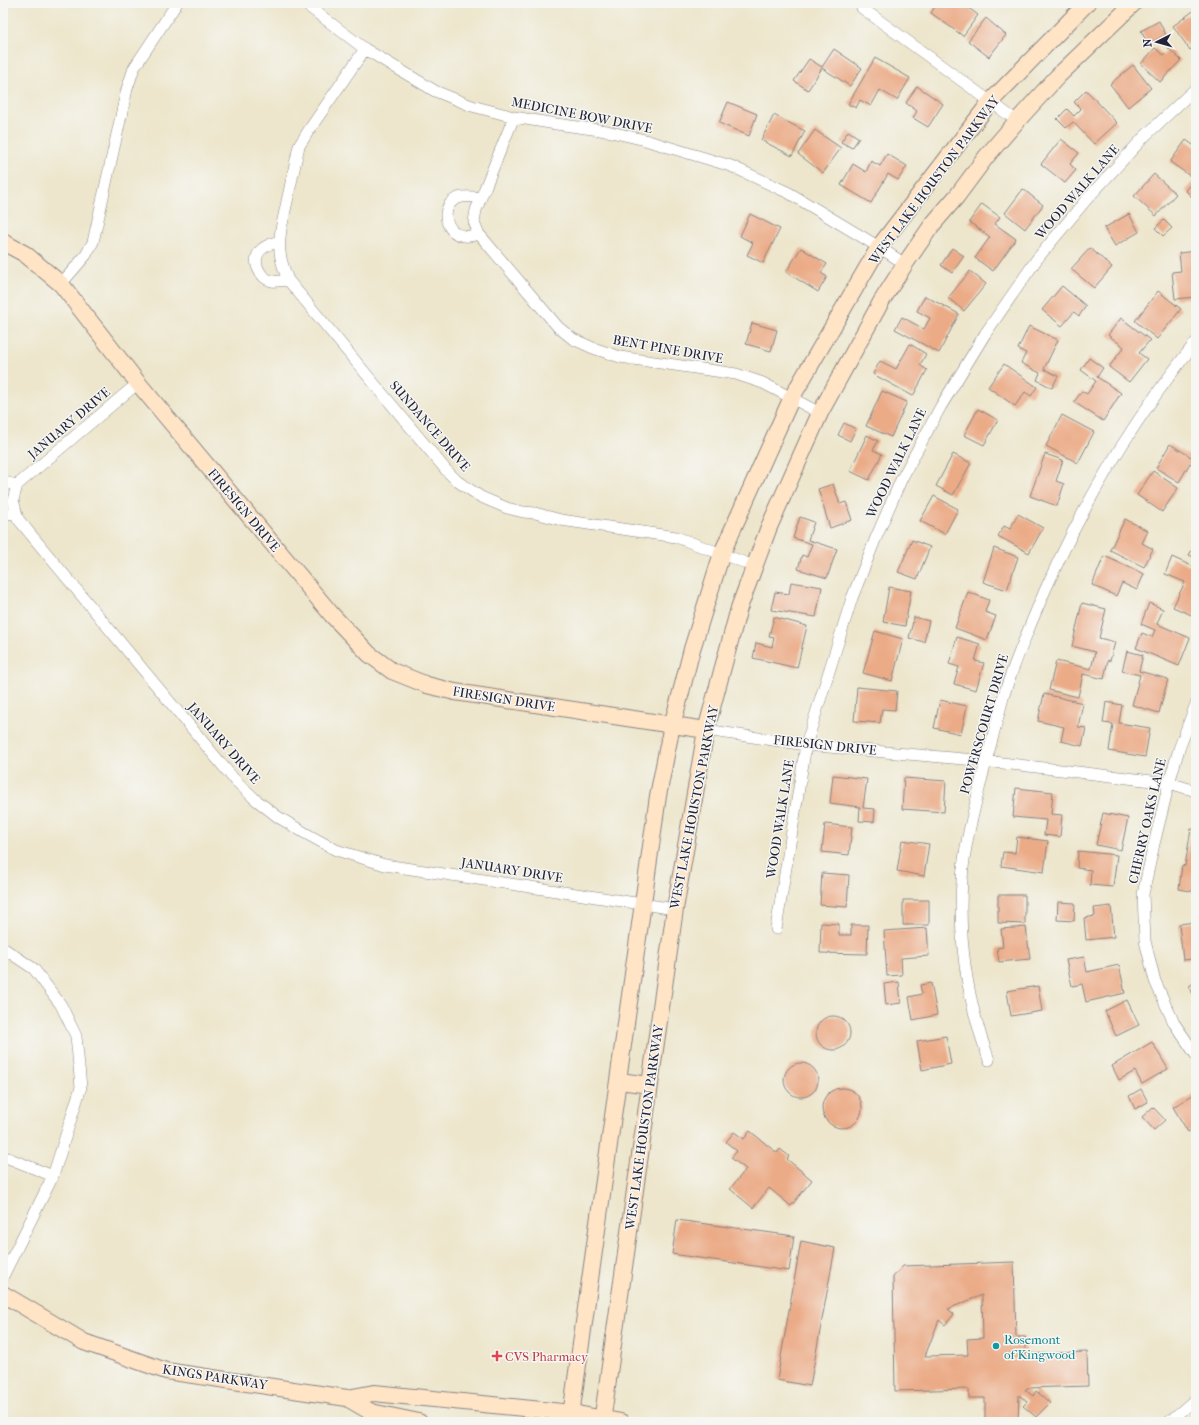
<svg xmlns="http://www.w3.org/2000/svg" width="1199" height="1425" viewBox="0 0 1199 1425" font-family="'IM FELL French Canon',serif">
<rect width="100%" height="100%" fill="#f6f6f2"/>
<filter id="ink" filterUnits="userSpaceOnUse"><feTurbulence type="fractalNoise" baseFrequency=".025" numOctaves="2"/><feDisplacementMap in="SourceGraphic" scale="8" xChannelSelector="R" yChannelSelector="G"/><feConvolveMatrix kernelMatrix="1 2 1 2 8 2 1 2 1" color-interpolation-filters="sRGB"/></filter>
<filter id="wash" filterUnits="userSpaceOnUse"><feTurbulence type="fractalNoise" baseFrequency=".012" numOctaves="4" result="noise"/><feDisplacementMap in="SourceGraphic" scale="16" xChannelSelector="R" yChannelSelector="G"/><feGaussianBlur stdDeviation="0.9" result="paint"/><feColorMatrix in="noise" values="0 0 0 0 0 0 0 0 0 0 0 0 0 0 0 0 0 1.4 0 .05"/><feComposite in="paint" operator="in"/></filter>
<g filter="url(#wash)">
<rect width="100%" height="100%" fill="#ede6cc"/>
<g id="blocks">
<path fill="#ebab87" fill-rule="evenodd" d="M937 3H962L978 15 963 36 931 13Z
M1196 9V45L1190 50 1173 26Z
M986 18 1006 35 989 57 968 41Z
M1159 21 1166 35 1148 44 1141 31Z
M1155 48 1163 55 1169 49 1181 60 1160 82 1141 64Z
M834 49 862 68 850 86 822 68 808 90 794 81 809 59 822 67Z
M875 58 910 78 897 100 880 90 871 106 860 100 856 108 848 104Z
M1133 65 1151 88 1128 107 1110 84Z
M917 86 943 104 928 127 913 118 917 111 906 103Z
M1086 90 1117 123 1094 144 1073 122 1066 128 1057 119 1067 109 1074 116 1081 109 1074 102Z
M728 102 757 114 749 136 719 123Z
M774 115 805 131 792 156 761 140Z
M815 130 841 148 823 173 798 154Z
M848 131 859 138 852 148 841 142Z
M1061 139 1079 153 1070 164 1076 170 1065 183 1041 164Z
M1186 140 1196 147V174L1193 178 1170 162Z
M887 154 907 166 898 180 888 174 871 203 841 185 853 164 866 172 871 161 880 166Z
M1154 174 1176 194 1156 216 1134 196Z
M1196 179V198L1194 199 1185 190Z
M1023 189 1043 205 1025 229 1005 213Z
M982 204 1000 217 995 224 1016 239 993 271 975 258 990 237 969 222Z
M750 214 780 229 763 263 747 255 753 243 740 236Z
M1129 214 1139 232 1115 246 1104 228Z
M1164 220 1172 228 1163 236 1155 228Z
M801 248 827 264 821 273 827 277 818 292 786 272Z
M952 248 964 256 952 273 941 265Z
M1090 248 1112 267 1094 288 1071 269Z
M1196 251V297L1175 299 1172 272 1181 271 1179 253Z
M970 271 986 284 964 311 948 298Z
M1062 286 1086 306 1079 316 1074 312 1062 326 1042 310Z
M1158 291 1181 309 1157 339 1135 321Z
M925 296 959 314 939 353 895 329 902 317 924 329 930 318 917 311Z
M1121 318 1150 340 1139 353 1147 359 1129 382 1109 367 1124 347 1108 335Z
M752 323 777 330 771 351 746 344Z
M1029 326 1058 340 1044 369 1058 376 1052 388 1037 380 1040 373 1021 363 1026 353 1018 349Z
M910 344 926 354 920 365 927 370 913 396 873 374 880 361 896 369Z
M1089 358 1103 368 1097 377 1121 393 1103 421 1074 402 1082 391 1087 394 1096 381 1081 370Z
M1004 364 1037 387 1031 396 1025 392 1015 406 988 387Z
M882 391 907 402 891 437 866 426Z
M978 409 998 420 984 445 964 435Z
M1062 415 1094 432 1078 463 1046 446Z
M844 423 856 429 850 441 838 435Z
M867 435 878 441 873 450 882 454 869 480 850 471Z
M1170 444 1196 460V467L1190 463 1179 482 1156 468Z
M953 454 971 463 953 495 936 486Z
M1045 454 1063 460 1056 481 1064 484 1057 506 1030 496Z
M1153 471 1178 488 1162 512 1137 495Z
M833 484 840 504 846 502 852 520 830 528 818 489Z
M934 496 958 509 945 534 920 521Z
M1018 514 1043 528 1029 553 998 536 1004 526 1010 529Z
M800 517 814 522 808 540 837 549 827 578 798 569 802 555 807 557 812 544 793 538Z
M1125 519 1148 531 1142 543 1153 549 1144 567 1110 550Z
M912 540 930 547 917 579 898 572Z
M1196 543V558L1189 555Z
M994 548 1018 557 1007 590 983 582Z
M1104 556 1144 574 1137 590 1122 583 1116 596 1092 585Z
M1172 557 1196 568V617L1173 607 1185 582 1165 574Z
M791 582 822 587 816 617 771 610 775 592 789 594Z
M889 587 911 591 905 626 883 622Z
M968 592 989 600 985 612 996 616 987 640 955 628Z
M1082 603 1106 609 1099 638 1115 642 1110 661 1108 660 1104 679 1083 674 1078 697 1049 690 1056 661 1091 669 1095 652 1072 646Z
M1149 603 1163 609 1157 624 1190 638 1179 666 1136 648 1142 633 1152 637 1155 630 1141 624Z
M774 617 807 626 797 668 753 658 756 643 772 647 774 637 769 636Z
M914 617 929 621 924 642 909 638Z
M875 631 903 639 892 681 863 673Z
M957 637 980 644 975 661 984 663 976 690 954 684 959 667 949 664Z
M1127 651 1143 655 1139 671 1168 679 1159 713 1132 705 1140 675 1122 671Z
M857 687 897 691 895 710 882 709 880 723 854 721Z
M1044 694 1083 703 1078 727 1086 728 1082 746 1061 741 1064 727 1038 721Z
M940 700 967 706 961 734 934 728Z
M1106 702 1122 705 1119 723 1150 728 1145 757 1109 751 1113 724 1103 723Z
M833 775 867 779 863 808 875 809 874 822 859 821 860 807 830 803Z
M904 778 946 781 944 812 902 809Z
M1016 788 1053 792 1051 814 1062 815 1060 837 1044 835 1046 820 1013 817Z
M1103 813 1128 818 1121 850 1096 845Z
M825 824 852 827 849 855 822 852Z
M1191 829 1196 830V892L1179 889 1182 865 1185 866Z
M1017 837 1048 841 1044 872 1001 866 1003 852 1015 853Z
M902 840 929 844 924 876 897 871Z
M1078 851 1117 855 1113 887 1090 885 1091 870 1077 868Z
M822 873 849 875 847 907 820 905Z
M998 895H1025V924L998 923Z
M903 900H929V925H903Z
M1058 902 1075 903 1074 921 1057 920Z
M1111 906 1114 937 1086 940 1084 918 1095 916 1094 908Z
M1196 922V959L1183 960 1179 924Z
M821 923 839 924V935H851V925H868L867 954 820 953Z
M1026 927 1030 959 999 962 997 948 1003 947 1001 929Z
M927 928 929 956 901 958 902 975 887 976 884 931Z
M1084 957 1087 972 1119 965 1125 993 1086 1002 1082 984 1072 986 1066 960Z
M1196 981V998L1188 987Z
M899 982 901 1003 886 1005 884 984Z
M931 983 937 1015 913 1020 909 997 922 994 920 985Z
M1038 986 1042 1011 1011 1016 1007 991Z
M1127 1000 1139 1025 1116 1036 1105 1011Z
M816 1033a17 17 0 1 1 34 0a17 17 0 1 1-34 0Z
M946 1036 951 1064 922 1070 917 1041Z
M1152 1042 1168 1069 1142 1084 1135 1071 1119 1080 1112 1066Z
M784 1080a17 17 0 1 1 34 0a17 17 0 1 1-34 0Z
M822 1108a20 20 0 1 1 40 0a20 20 0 1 1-40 0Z
M1141 1089 1148 1102 1135 1109 1129 1096Z
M1196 1093V1127L1188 1132 1173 1107Z
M1153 1107 1165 1120 1154 1130 1142 1117Z
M750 1131 777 1153 780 1149 789 1156 787 1159 812 1180 791 1206 769 1188 753 1208 730 1189 746 1169 731 1158 737 1151 726 1142 734 1132 744 1139Z
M677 1220 794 1236 789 1271 672 1254Z
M801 1241 835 1248 810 1386 777 1380Z
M1014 1262 1016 1337H1025V1354L1087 1352 1088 1386 1027 1388 1025 1390 1033 1396 1036 1391 1050 1403 1036 1417 1023 1406 1027 1402 1019 1395 1018 1422H985V1398H969V1389L895 1391 893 1277 903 1266ZM982 1295 983 1338 967 1339 968 1355 925 1356 939 1320 945 1325 954 1314 948 1309Z"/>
</g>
</g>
<g filter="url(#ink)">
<use href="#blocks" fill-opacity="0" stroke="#888484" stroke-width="1"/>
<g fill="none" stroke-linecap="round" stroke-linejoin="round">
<defs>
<path id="street" d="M304 3 365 49 435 91 472 106 514 117 556 124 607 131 645 140 731 166 789 193 879 247 905 264
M862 8 1017 121
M365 49 309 130 299 146 281 229C278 250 280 260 288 280L446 470 457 481 481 497 507 508 523 512 535 513 561 520 676 537 754 566
M514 117 476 210 474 222 479 234 558 327 573 339 593 348 620 357 736 374 763 383 820 413
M479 234C474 235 468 237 464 236 442 233 439 201 462 197 468 196 475 197 481 198
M279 241C274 243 266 245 262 249 250 259 259 278 272 281 277 282 283 280 288 280
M61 284 86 255 93 242 127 89 134 68 177 3
M138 383 17 485 13 500 18 519 233 778 255 799 278 817 305 833 336 850 385 865 675 909
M3 482 17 485
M3 514 16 513
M1196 704 1179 749 1169 783 1154 844 1143 894 1145 941 1155 981 1174 1023 1196 1055
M706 730 806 745 986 761 1169 783 1196 791
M776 929 806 745 852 598 875 540 901 480 941 406 985 334 1037 259 1086 200 1144 137 1196 88
M3 948 34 969 61 1005 76 1036 81 1087 53 1176 3 1276
M989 1060C968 1003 958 941 962 880 964 845 974 811 982 777 989 750 996 724 1003 698 1011 671 1022 646 1032 621 1073 521 1128 426 1196 342
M3 1156 53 1176
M1169 1422 1196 1399"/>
<path id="secondary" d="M3 242 25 254 61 284 138 383 332 615 369 654 392 671 427 685 455 692 706 730
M619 1081 650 1085
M3 1294 84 1342 166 1371 347 1398 374 1393 572 1413 621 1422
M347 1398 371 1412 419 1422
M570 1422 658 796 672 725 679 700 692 649 722 553 792 397 879 247 991 101 1087 3
M602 1422 675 909 706 730 739 608 769 527 820 413 881 302 905 264 932 225 957 196 986 157 1017 121 1057 77 1134 3"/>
</defs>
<use href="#street" stroke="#888484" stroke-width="12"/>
<use href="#secondary" stroke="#888484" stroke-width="18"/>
<use href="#street" stroke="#fff" stroke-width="11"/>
<use href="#secondary" stroke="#ffe4c6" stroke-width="16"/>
</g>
</g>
<circle fill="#0f9aa8" stroke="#f6f6f2" stroke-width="1.5" cx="996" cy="1346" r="4"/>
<path fill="#e0444e" stroke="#f6f6f2" stroke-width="1.5" d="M495 1350h4v4h4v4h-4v4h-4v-4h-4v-4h4z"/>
<g text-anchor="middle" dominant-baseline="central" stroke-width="3" stroke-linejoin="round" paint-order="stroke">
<g font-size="13" fill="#22223b" stroke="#f6f6f2">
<text transform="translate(582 115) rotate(11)">MEDICINE BOW DRIVE</text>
<text transform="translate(934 180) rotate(-53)">WEST LAKE HOUSTON PARKWAY</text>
<text transform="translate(1077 192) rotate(-49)">WOOD WALK LANE</text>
<text transform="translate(668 349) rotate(10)">BENT PINE DRIVE</text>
<text transform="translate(69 423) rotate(-40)">JANUARY DRIVE</text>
<text transform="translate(430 426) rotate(49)">SUNDANCE DRIVE</text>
<text transform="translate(896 463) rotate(-64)">WOOD WALK LANE</text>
<text transform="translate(244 510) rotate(50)">FIRESIGN DRIVE</text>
<text transform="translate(504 699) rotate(9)">FIRESIGN DRIVE</text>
<text transform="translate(984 724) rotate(-74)">POWERSCOURT DRIVE</text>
<text transform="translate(224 743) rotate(49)">JANUARY DRIVE</text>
<text transform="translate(825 745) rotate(6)">FIRESIGN DRIVE</text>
<text transform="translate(694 807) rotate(-79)">WEST LAKE HOUSTON PARKWAY</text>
<text transform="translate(780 819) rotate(-81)">WOOD WALK LANE</text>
<text transform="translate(1147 821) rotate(-77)">CHERRY OAKS LANE</text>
<text transform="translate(512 870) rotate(9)">JANUARY DRIVE</text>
<text transform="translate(644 1127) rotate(-82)">WEST LAKE HOUSTON PARKWAY</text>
<text transform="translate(215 1377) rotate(9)">KINGS PARKWAY</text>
</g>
<g font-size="13" fill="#0d838f" stroke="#f6f6f2" text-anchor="start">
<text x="1004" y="1339">Rosemont<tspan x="1004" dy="15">of Kingwood</tspan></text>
</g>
<g font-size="13" fill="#be3a42" stroke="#f6f6f2" text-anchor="start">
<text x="505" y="1356">CVS Pharmacy</text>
</g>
</g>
<rect width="1199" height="1425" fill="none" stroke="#f6f6f2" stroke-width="16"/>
<g transform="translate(1157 42) rotate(264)" stroke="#f6f6f2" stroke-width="3" paint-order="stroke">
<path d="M0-3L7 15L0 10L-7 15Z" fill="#22223b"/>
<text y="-6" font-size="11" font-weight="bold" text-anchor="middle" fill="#22223b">N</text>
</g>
</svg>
